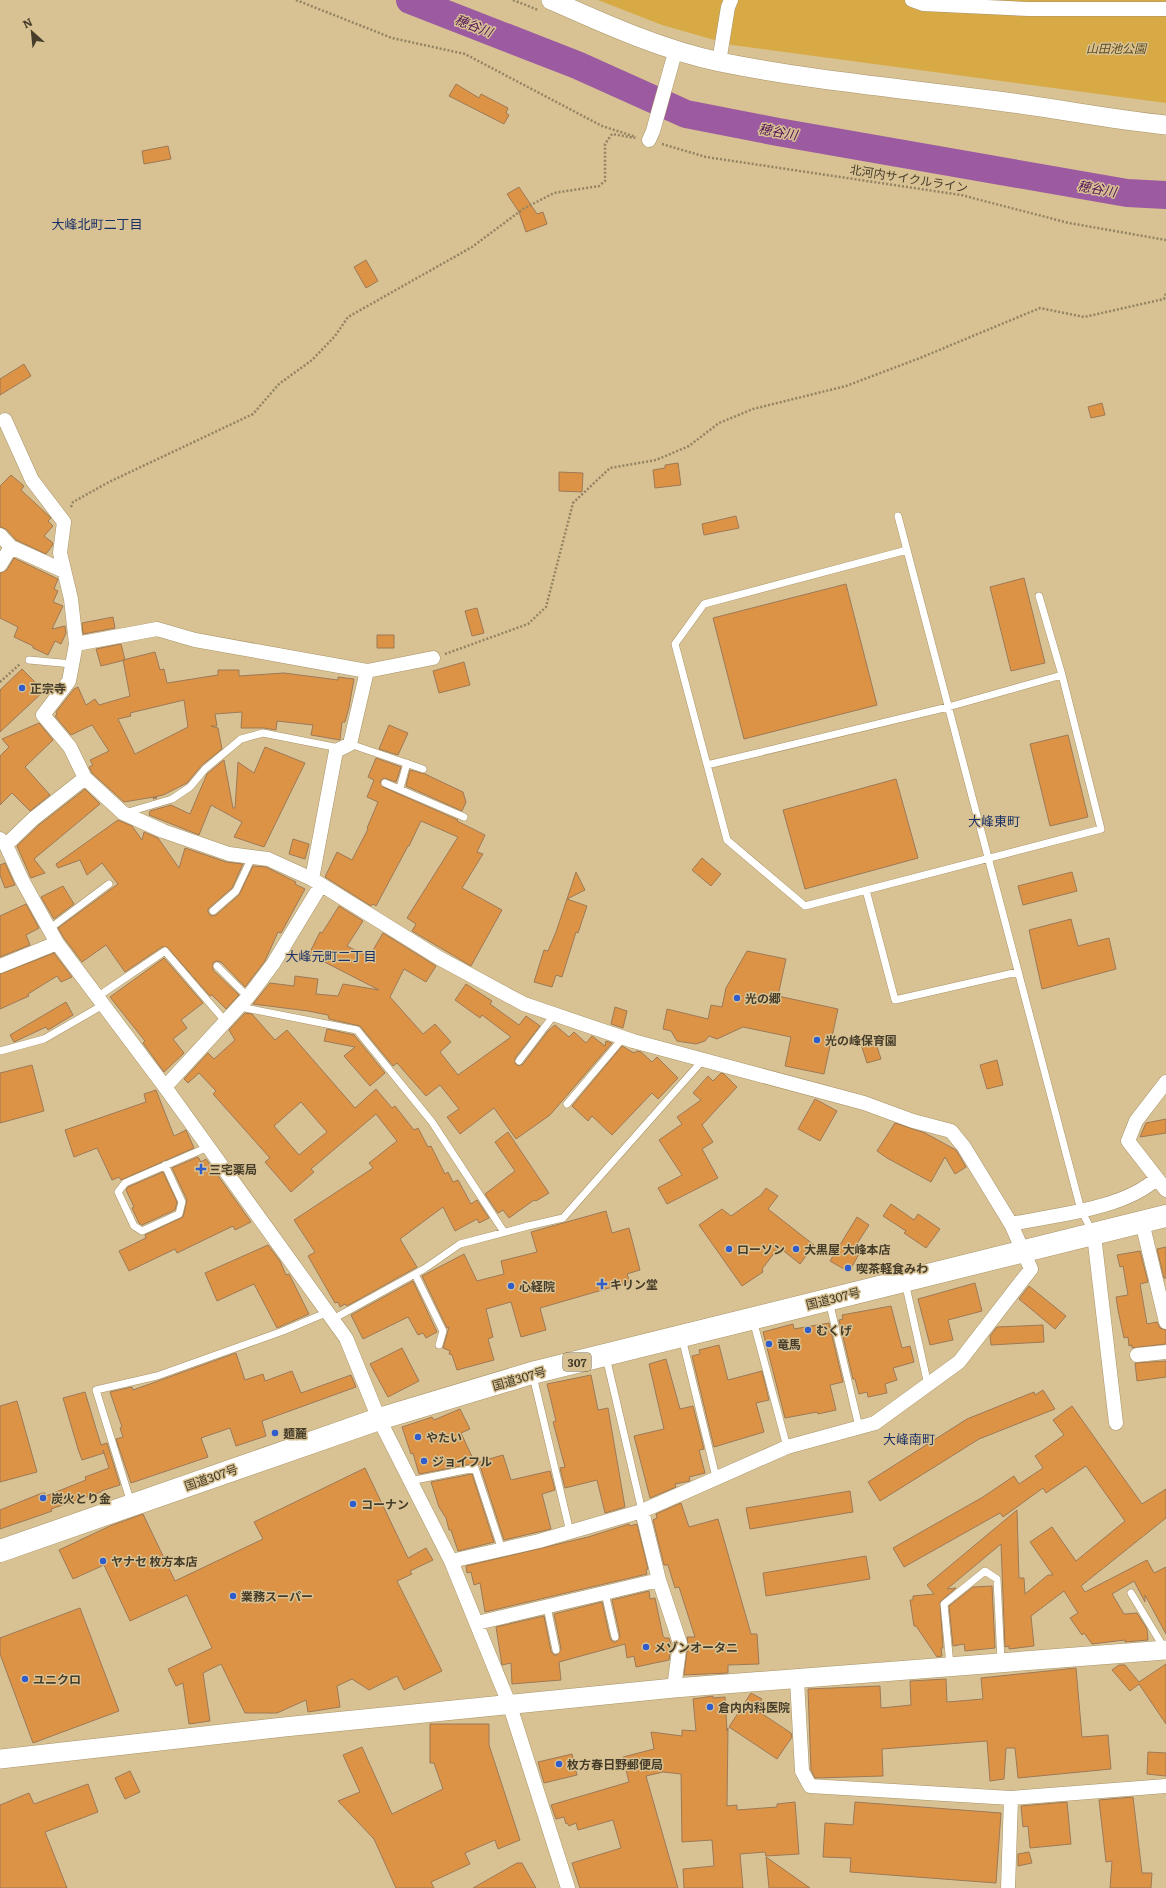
<svg xmlns="http://www.w3.org/2000/svg" width="1166" height="1888" viewBox="0 0 1166 1888" font-family="Literata,'Noto Sans JP',serif">
<rect width="100%" height="100%" fill="#d8c294"/>
<path fill="#d7aa45" d="M598 0H1166V103L732 45 662 25Z"/>
<g fill="none" stroke-linecap="round" stroke-linejoin="round">
<path stroke="#9c5aa1" stroke-width="28" d="M410 0 577 65 686 114 778 132 1127 193 1166 195"/>
</g>
<path fill="#dd9345" stroke="#9d7957" fill-rule="evenodd" d="M456 84 479 98 481 94 508 108 506 113 509 115 504 124 449 96Z
M168 146 171 159 144 164 142 151Z
M519 187 537 214 543 212 547 224 526 232 519 212 507 194Z
M366 260 378 281 366 288 354 267Z
M24 364 31 376 0 395V379Z
M1102 403 1105 415 1091 418 1088 407Z
M678 463 681 485 655 488 653 470 665 468V465Z
M559 472 583 473 582 492 559 491Z
M11 475 24 486 21 490 51 518 48 521 53 526 44 536 53 543 52 546 46 554 16 540 6 529 0 527V486Z
M736 516 739 528 704 535 702 524Z
M14 558 58 579 54 589 58 591 53 602 63 606 52 629 65 626 66 633 61 644 55 641 48 655 33 648V646L14 637 18 627 0 618V573L7 570Z
M1024 578 1045 663 1011 671 990 587Z
M846 584 877 705 744 739 713 618Z
M477 608 484 633 472 636 465 611Z
M113 617 115 628 83 634 82 623Z
M377 635H394V648H377Z
M121 644 125 660 101 666 96 649Z
M155 652 160 670 164 669 167 683 218 675V670H239V676L284 673 338 680V677L354 679 349 707 345 722H342L340 740 311 735 313 725 277 721 276 730 264 728H241L242 712 215 714 217 726H211L218 728 222 749 202 765 187 783 163 795 154 797 157 798 153 799 154 797 124 802 92 773 89 767 93 765 90 760 109 751 92 725 71 735 55 716 57 715 56 712 74 689 78 687 86 705 95 699 99 705 130 696 123 660ZM184 700 188 727 135 754 118 719 131 716 130 713Z
M464 662 470 685 439 693 433 671Z
M22 669 44 691 0 732V690Z
M39 723 53 740 25 767 50 795 30 811 12 793 0 805V756L9 747 2 739Z
M389 725 408 733 398 755 379 749Z
M1068 735 1088 817 1050 826 1030 744Z
M265 747 305 763 264 847 234 837 242 822 211 805 199 835 149 815 150 811 171 805 190 814 207 774 224 760 233 808H235L238 762 254 773Z
M376 758 401 767 396 782 384 778 380 781 383 787 458 820 457 821 485 835 477 852 483 854 462 888 502 910 471 966 412 931 416 924 407 918 458 837 421 821 409 846H408L376 906 373 904 371 906 325 877 337 852 352 860 368 829 367 828 378 802 367 797 374 780 368 777Z
M410 770 425 774 463 792 466 802 462 811 406 786Z
M896 779 918 858 805 889 783 810Z
M85 789 100 804 34 859 45 873 31 878 17 846 39 825Z
M118 820 132 826 142 840 144 832 158 838 179 868 185 848 226 862 243 864 232 888 208 909V912L211 916 216 915 239 895 253 866 266 867 296 882 295 884 305 889 281 933 278 932 265 961 245 987 221 962 216 961 213 963V970L239 995 226 1009 212 995 210 996 167 947H162L125 972 106 945 82 962 64 938 58 928 118 884 102 863 87 875 80 860 58 868 56 864Z
M293 839 309 844 305 859 289 854Z
M702 858 721 874 711 886 692 870Z
M5 863 15 885 5 888 0 875V865Z
M576 872 585 890 567 899 587 906 578 933 576 932 562 977 556 975 552 987 534 982 544 950 548 951 556 932Z
M1072 872 1077 891 1023 905 1018 886Z
M63 886 74 904 54 919 41 897Z
M26 904 39 928 26 935 30 945 0 957V916Z
M339 906 363 921 347 946 369 957 383 933 436 966 426 982 404 969 390 997 423 1034 435 1024 451 1042 440 1052 458 1075 511 1037 482 1015 480 1018 455 1000 466 984 492 1001 490 1004 519 1025 526 1016 540 1026 515 1058V1063L518 1066 523 1064 548 1031 555 1025 569 1037 574 1032 586 1043 592 1036 605 1046 606 1041 612 1043 550 1115 516 1139 494 1108 460 1134 447 1117 459 1109 440 1085 426 1096 397 1063 393 1066 360 1026 329 1019 328 1015 308 1011 253 1004 270 983 294 986 295 976 318 979 316 994 338 996 343 984 379 990 309 954 320 932 322 933Z
M1071 919 1078 946 1109 938 1116 969 1042 989 1029 930Z
M747 951 786 959 778 996 838 1009 824 1074 785 1066 791 1037 743 1027 717 1039 709 1036 705 1041 696 1044 677 1041 671 1031 663 1029 667 1009 708 1019 711 1005 722 1007 726 988Z
M54 953 72 977 61 982 57 976 28 994 29 996 0 1009V974Z
M164 958 203 1003 181 1020 187 1028 173 1039 184 1053 164 1072 143 1043 145 1041 110 997Z
M66 1002 73 1015 48 1030 46 1027 14 1042 10 1035Z
M615 1007 627 1011 623 1028 611 1024Z
M245 1013 252 1014 275 1040 287 1030 355 1108 376 1089 392 1108 395 1106 414 1130 418 1128 428 1147 431 1146 445 1174 448 1172 453 1182 458 1180 471 1204 477 1200 489 1218 479 1223 477 1219 455 1231 443 1207 400 1239 417 1267 347 1306 345 1304 340 1307 338 1302 335 1303 308 1256 315 1252 294 1220 373 1168 369 1163 397 1141 376 1114 311 1169 314 1172 291 1192 265 1162 270 1158 213 1094 216 1091 199 1073 188 1083 184 1079 208 1053 214 1059 235 1040 229 1030ZM301 1102 327 1132 299 1155 274 1126Z
M327 1029 354 1035 385 1073 370 1086 344 1056 355 1047 324 1041Z
M874 1037 881 1059 867 1063 860 1041Z
M622 1046 634 1053 637 1051 641 1052 652 1062 657 1057 678 1078 658 1099 652 1093 612 1135 592 1116 588 1121 572 1106Z
M997 1060 1003 1085 987 1089 980 1065Z
M32 1065 44 1111 0 1123V1073Z
M721 1073 724 1074 737 1087 702 1125 713 1142 702 1149 718 1178 667 1204 658 1188 682 1175 659 1140 682 1124 677 1117 701 1100 693 1093 708 1076 713 1081Z
M156 1090 174 1136 186 1130 194 1148 121 1180 119 1177 112 1180 97 1148 74 1157 65 1130 146 1102 144 1094Z
M815 1099 837 1111 820 1141 798 1129Z
M1166 1119V1133L1140 1137 1146 1123Z
M895 1123 925 1133 956 1150 966 1167 955 1174 945 1157 931 1182 887 1158 877 1151Z
M508 1132 549 1193 536 1201 534 1200 509 1218 503 1210 498 1213 485 1194 515 1171 495 1142Z
M198 1157 201 1162 206 1159 251 1222 235 1230 233 1226 177 1253 175 1249 129 1271 119 1251 146 1238 145 1235 183 1217 187 1200 172 1168Z
M163 1172 177 1202 175 1210 142 1225 139 1223 132 1208 134 1207 126 1190 128 1187Z
M766 1188 778 1196 768 1209 814 1245 800 1264 779 1247 762 1269 763 1272 742 1286 699 1225 722 1209 731 1216 761 1195Z
M891 1204 914 1220 918 1214 940 1229 926 1248 904 1233 906 1231 883 1216Z
M606 1211 612 1233 629 1228 640 1270 627 1274 630 1282 540 1308 546 1330 521 1337 511 1302 486 1309 493 1337 488 1339 494 1360 457 1370 452 1355 449 1354 450 1351 443 1348 449 1327 447 1328 422 1276 464 1254 477 1281 504 1274 501 1261 537 1252 531 1232Z
M857 1217 869 1225 853 1250 859 1254 849 1272 830 1261Z
M268 1245 280 1261 286 1275 289 1274 309 1314 277 1328 254 1284 217 1301 205 1273Z
M1166 1247V1278H1164L1157 1249Z
M1140 1251 1148 1282 1140 1284 1147 1324 1157 1322 1160 1328 1166 1330V1344L1132 1348V1345L1129 1346 1128 1337 1124 1338 1118 1310 1116 1297 1128 1295 1123 1266 1120 1267 1117 1255Z
M413 1281 437 1332 426 1338 423 1333 418 1335 408 1317 363 1339 351 1315Z
M975 1283 982 1311 948 1320 953 1340 930 1345 918 1299Z
M1029 1286 1066 1316 1055 1329 1019 1299Z
M891 1306 902 1348 910 1346 914 1362 893 1368 897 1380 885 1384 887 1393 868 1397 867 1392 859 1394 855 1379H853L839 1320 843 1319 842 1315Z
M829 1323 843 1382 830 1385 836 1410 818 1414 817 1412 785 1418 763 1332 793 1324 794 1329Z
M1043 1325 1044 1342 991 1345 990 1336 997 1327Z
M719 1345 728 1380 762 1371 769 1400 756 1403 764 1432 714 1447 692 1356 700 1354 699 1350Z
M402 1348 419 1381 388 1397 370 1364Z
M236 1353 245 1380 263 1374 265 1381 292 1371 301 1393 351 1375 356 1387 262 1421 266 1436 236 1446 230 1428 201 1438 208 1457 131 1483 116 1439 123 1437 120 1428 122 1427 110 1392 132 1387 133 1390Z
M666 1359 680 1409 693 1406 704 1449 699 1450 705 1473 689 1477 690 1481 675 1484 676 1487 650 1498 634 1436 664 1429 649 1364Z
M1166 1361V1377L1137 1381 1135 1363Z
M591 1375 598 1410 608 1408 625 1507 605 1513 597 1480 565 1488 560 1468 565 1467 553 1422 556 1421 547 1384Z
M1043 1390 1055 1409 979 1439 880 1501 868 1482 967 1419 1034 1392 1035 1395Z
M85 1392 101 1445 107 1443 120 1485 101 1491V1492L51 1509 52 1511 41 1515 0 1529V1510L42 1493H45L46 1496 86 1480 85 1477 109 1468 103 1450 104 1453 82 1460 78 1449 63 1398Z
M17 1401 37 1472 0 1482V1406Z
M1072 1406 1142 1504 1166 1489V1518L1081 1586 1085 1592 1147 1560 1154 1573 1166 1567V1634L1145 1595V1602L1134 1581 1112 1594 1124 1614 1137 1613 1147 1629 1148 1640 1125 1642V1640L1092 1644 1084 1633 1082 1635 1070 1618 1078 1613 1064 1591 1031 1616 1034 1646 1009 1649V1646L1005 1647 1001 1544 947 1589 956 1588 940 1602 943 1648H941L942 1656 937 1657 916 1626H914L910 1600H913V1596L934 1594 927 1585 1017 1510 1019 1578H1024L1025 1594 1048 1575H1053L1030 1542 1052 1527 1076 1561 1125 1521 1086 1466 1046 1493 1043 1488 1003 1517 1000 1513 904 1567 893 1548 983 1497 1014 1476 1019 1484 1043 1468 1035 1456 1064 1435 1053 1420Z
M460 1409 470 1429 461 1433 475 1463 503 1455 511 1480 550 1471 555 1490 542 1494 551 1529 504 1540 480 1466 477 1463 419 1474 413 1453 411 1454 402 1427 432 1417 434 1420Z
M365 1468 408 1558 426 1548 433 1560 410 1571 412 1574 397 1581 442 1671 404 1690 397 1676 369 1690 352 1679 337 1686 340 1707 308 1712 306 1700 277 1713H245L221 1664 203 1673 210 1721 189 1724 183 1683 176 1686 168 1669 212 1648 187 1595 130 1621 104 1565 73 1579 59 1550 110 1526 143 1514 175 1581 263 1539 254 1522Z
M472 1474 494 1542 458 1551 451 1530H449L446 1518 439 1507 431 1482Z
M850 1491 853 1512 750 1529 746 1508Z
M681 1503 689 1527 718 1519 751 1634H757L759 1664 728 1665V1673L684 1675 688 1644 687 1637H695L679 1587 675 1588 668 1565H664L653 1520 657 1518 656 1514Z
M629 1524 630 1526 637 1524 648 1569 646 1570 647 1574 485 1612 480 1583 474 1585 471 1572 467 1573 466 1566 588 1537Z
M866 1556 870 1579 766 1596 763 1573Z
M992 1586 995 1648 965 1651 964 1644 953 1646 949 1606 973 1587Z
M649 1591 650 1599 655 1598 663 1636 665 1638H669L671 1644 669 1660 636 1667 634 1656 627 1658 625 1644 559 1662 561 1680 512 1684 511 1663 502 1665 496 1627 544 1616 551 1651 554 1655H557L561 1649 554 1614 602 1602 610 1638 613 1642H616L620 1636 612 1600Z
M80 1608 119 1711 33 1743 0 1654V1638Z
M1166 1664V1724L1139 1684 1130 1691 1112 1670 1119 1665H1125L1139 1682Z
M1076 1668 1082 1737 1108 1735 1111 1769 1018 1778 1015 1748H1006L1004 1779 990 1781 987 1741 882 1749 883 1776 815 1778 811 1770 808 1689 880 1686 881 1708 911 1705 910 1681 946 1679 947 1702 983 1699 981 1678Z
M751 1693 762 1699 755 1709 791 1733 792 1737 777 1759 729 1727Z
M713 1696V1698L725 1697 727 1731 728 1728 727 1806 737 1805V1810L777 1807V1804L795 1802 799 1854 766 1856 765 1852 740 1854 743 1888H684L683 1869 714 1866 712 1840 682 1842 681 1774 663 1772 646 1776 678 1888H580L572 1863 621 1848 613 1820 578 1830 576 1823 569 1826 567 1823 566 1824 564 1817 556 1819 551 1805 629 1782 623 1757 654 1749 651 1732 682 1736V1730L696 1731 693 1699Z
M430 1724H489V1745L520 1840 498 1849 495 1840 465 1853 470 1864 431 1882 434 1888H396L374 1839 338 1801 360 1792 343 1755 362 1747 392 1814 443 1789 434 1763H430Z
M1148 1752 1166 1753V1776L1147 1774Z
M572 1754 577 1775 544 1783 538 1762Z
M130 1771 140 1792 125 1799 115 1778Z
M88 1784 98 1812 45 1832 67 1888H0V1805L29 1793 34 1804Z
M1133 1797 1142 1873H1152L1151 1888H1110L1112 1861 1106 1862 1099 1800Z
M855 1802 1001 1813 996 1883 850 1872 851 1858 823 1857 825 1823 853 1825Z
M1067 1802 1071 1844 1030 1848 1028 1826 1023 1827 1021 1806Z
M1029 1852 1032 1863 1018 1866V1854Z
M766 1857 810 1888H769Z
M517 1863H522L536 1888H473Z"/>
<g fill="none" stroke-linecap="round" stroke-linejoin="round">
<defs>
<path id="lane" d="M898 516 1081 1210 1092 1231
M907 550 704 604 675 644 727 840 805 906 1101 829 1062 675 1039 596
M29 660 72 664
M350 744 423 769
M707 765 948 707 1062 675
M385 783 464 817
M400 788 407 763
M125 813 172 799 190 787 205 769 241 739 263 733 339 748
M866 890 895 1000 1018 972
M213 911 236 891 252 857
M49 929 109 884
M217 966 248 997
M97 997 165 951 225 1021
M240 1007 357 1030 432 1122 504 1232
M0 1051 44 1039 103 1005
M519 1061 554 1015
M567 1104 623 1038
M165 1165 182 1202 179 1214 142 1231 134 1226 118 1192 125 1183 208 1147
M415 1274 443 1331 439 1345
M905 1282 928 1385
M829 1301 859 1427
M333 1319 424 1269 460 1244 528 1226 563 1218 702 1061
M753 1320 787 1447
M682 1338 716 1477
M606 1357 642 1511
M533 1376 570 1532
M410 1481 475 1468 502 1550
M131 1503 96 1390 157 1376 283 1331 328 1312
M605 1593 615 1637
M1131 1593 1164 1648
M547 1607 556 1650
M950 1665 944 1604 985 1571 997 1579 1001 1661"/>
<path id="street" d="M912 0 923 4 1029 9H1166
M719 62 728 7 731 0
M649 140 653 131 676 49
M5 420 32 480 64 522 60 553 71 599 76 644 69 681 43 715 70 747 85 778 123 813 163 831 229 854 268 859 312 879 439 958 524 1004 633 1041 864 1103 913 1121 951 1131 964 1147 1011 1224 1031 1269 959 1362 875 1423 787 1447 642 1511 539 1541 451 1561
M0 535 11 547 64 571
M0 565 11 547
M76 644 157 629 195 640 367 671
M0 839 6 845 22 880 57 943 165 1087 346 1338 379 1419 451 1561 510 1706 568 1888
M6 845 33 819 85 778
M312 879 336 751 350 744 367 671 433 658
M0 966 57 943
M1166 1082 1136 1121 1128 1141 1166 1190
M165 1087 248 997 273 964 321 885
M1142 1222 1166 1322
M1011 1224C1054 1215 1125 1209 1157 1178
M1094 1235 1116 1423
M1137 1355 1166 1352
M642 1511 659 1580 680 1643 674 1688
M477 1623 659 1580
M797 1680 802 1771 810 1786 1011 1798 1008 1888
M1011 1798 1166 1786"/>
<path id="secondary" d="M551 0C605 24 662 50 720 62 809 80 900 88 990 100 1049 107 1107 119 1166 125
M0 1759 284 1727 674 1688 1166 1650"/>
<path id="highway" d="M0 1551 379 1419 532 1373 1166 1216"/>
</defs>
<use href="#lane" stroke="#a89366" stroke-width="8"/>
<use href="#street" stroke="#a89366" stroke-width="15"/>
<use href="#secondary" stroke="#a89366" stroke-width="20"/>
<use href="#highway" stroke="#a89366" stroke-width="23"/>
<path stroke="#938362" stroke-width="2.5" stroke-dasharray="2 2" stroke-linecap="butt" d="M296 0 392 38 465 54 602 126 636 137
M513 0 538 10
M662 144 706 157 961 195 1069 223 1166 240
M71 507 73 502 109 482 253 414 279 384 312 360 335 336 348 317 472 247 523 209 554 193 599 186 605 181V144L612 134 635 138
M445 654 528 624 546 607 573 503 610 468 656 460 689 446 719 423 753 409 846 386 920 358 1040 308 1084 317 1164 299 1166 293
M0 682 20 664"/>
<use href="#lane" stroke="#fff" stroke-width="7"/>
<use href="#street" stroke="#fff" stroke-width="14"/>
<use href="#secondary" stroke="#fff" stroke-width="19"/>
<use href="#highway" stroke="#fff" stroke-width="22"/>
</g>
<g fill="#315ccb" stroke="#d8c294" stroke-width="1.5">
<circle cx="22" cy="688" r="4"/>
<circle cx="737" cy="998" r="4"/>
<circle cx="817" cy="1040" r="4"/>
<path d="M199 1163h4v4h4v4h-4v4h-4v-4h-4v-4h4z"/>
<circle cx="729" cy="1249" r="4"/>
<circle cx="796" cy="1249" r="4"/>
<circle cx="848" cy="1268" r="4"/>
<path d="M600 1278h4v4h4v4h-4v4h-4v-4h-4v-4h4z"/>
<circle cx="511" cy="1286" r="4"/>
<circle cx="808" cy="1330" r="4"/>
<circle cx="769" cy="1344" r="4"/>
<circle cx="275" cy="1433" r="4"/>
<circle cx="418" cy="1437" r="4"/>
<circle cx="424" cy="1461" r="4"/>
<circle cx="43" cy="1498" r="4"/>
<circle cx="353" cy="1504" r="4"/>
<circle cx="103" cy="1561" r="4"/>
<circle cx="233" cy="1596" r="4"/>
<circle cx="646" cy="1647" r="4"/>
<circle cx="25" cy="1679" r="4"/>
<circle cx="710" cy="1707" r="4"/>
<circle cx="559" cy="1764" r="4"/>
</g>
<g text-anchor="middle" dominant-baseline="central" stroke-width="3" stroke-linejoin="round" paint-order="stroke">
<rect fill="#d8c294" stroke="#716449" stroke-width="1" x="563" y="1353" width="28" height="18" rx="3"/>
<g font-size="11" font-weight="bold" fill="#453c29">
<text x="577" y="1362">307</text>
</g>
<g font-size="12" font-style="italic" fill="#5d4a20" stroke="#d8c294">
<text x="1116" y="48">山田池公園</text>
</g>
<g font-size="12" fill="#453c29" stroke="#d8c294">
<text transform="translate(909 178) rotate(9)">北河内サイクルライン</text>
<text transform="translate(833 1298) rotate(-14)">国道307号</text>
<text transform="translate(519 1378) rotate(-16)">国道307号</text>
<text transform="translate(211 1477) rotate(-19)">国道307号</text>
</g>
<g font-size="12" font-weight="bold" fill="#453c29" stroke="#d8c294" text-anchor="start">
<text x="30" y="688">正宗寺</text>
<text x="745" y="998">光の郷</text>
<text x="825" y="1040">光の峰保育園</text>
<text x="209" y="1169">三宅薬局</text>
<text x="737" y="1249">ローソン</text>
<text x="804" y="1249">大黒屋 大峰本店</text>
<text x="856" y="1268">喫茶軽食みわ</text>
<text x="610" y="1284">キリン堂</text>
<text x="519" y="1286">心経院</text>
<text x="816" y="1330">むくげ</text>
<text x="777" y="1344">竜馬</text>
<text x="283" y="1433">麺麓</text>
<text x="426" y="1437">やたい</text>
<text x="432" y="1461">ジョイフル</text>
<text x="51" y="1498">炭火とり金</text>
<text x="361" y="1504">コーナン</text>
<text x="111" y="1561">ヤナセ 枚方本店</text>
<text x="241" y="1596">業務スーパー</text>
<text x="654" y="1647">メゾンオータニ</text>
<text x="33" y="1679">ユニクロ</text>
<text x="718" y="1707">倉内内科医院</text>
<text x="567" y="1764">枚方春日野郵便局</text>
</g>
<g font-size="13" font-style="italic" fill="#4f0f54" stroke="#d8c294">
<text transform="translate(474 25) rotate(21)">穂谷川</text>
<text transform="translate(778 131) rotate(10)">穂谷川</text>
<text transform="translate(1097 188) rotate(10)">穂谷川</text>
</g>
<g font-size="13" fill="#193066" stroke="#d8c294">
<text x="97" y="223">大峰北町二丁目</text>
<text x="994" y="820">大峰東町</text>
<text x="331" y="955">大峰元町二丁目</text>
<text x="909" y="1438">大峰南町</text>
</g>
</g>
<g transform="translate(32 32) rotate(333)" stroke="#d8c294" stroke-width="3" paint-order="stroke">
<path d="M0-3L7 15L0 10L-7 15Z" fill="#453c29"/>
<text y="-6" font-size="11" font-weight="bold" text-anchor="middle" fill="#453c29">N</text>
</g>
</svg>
